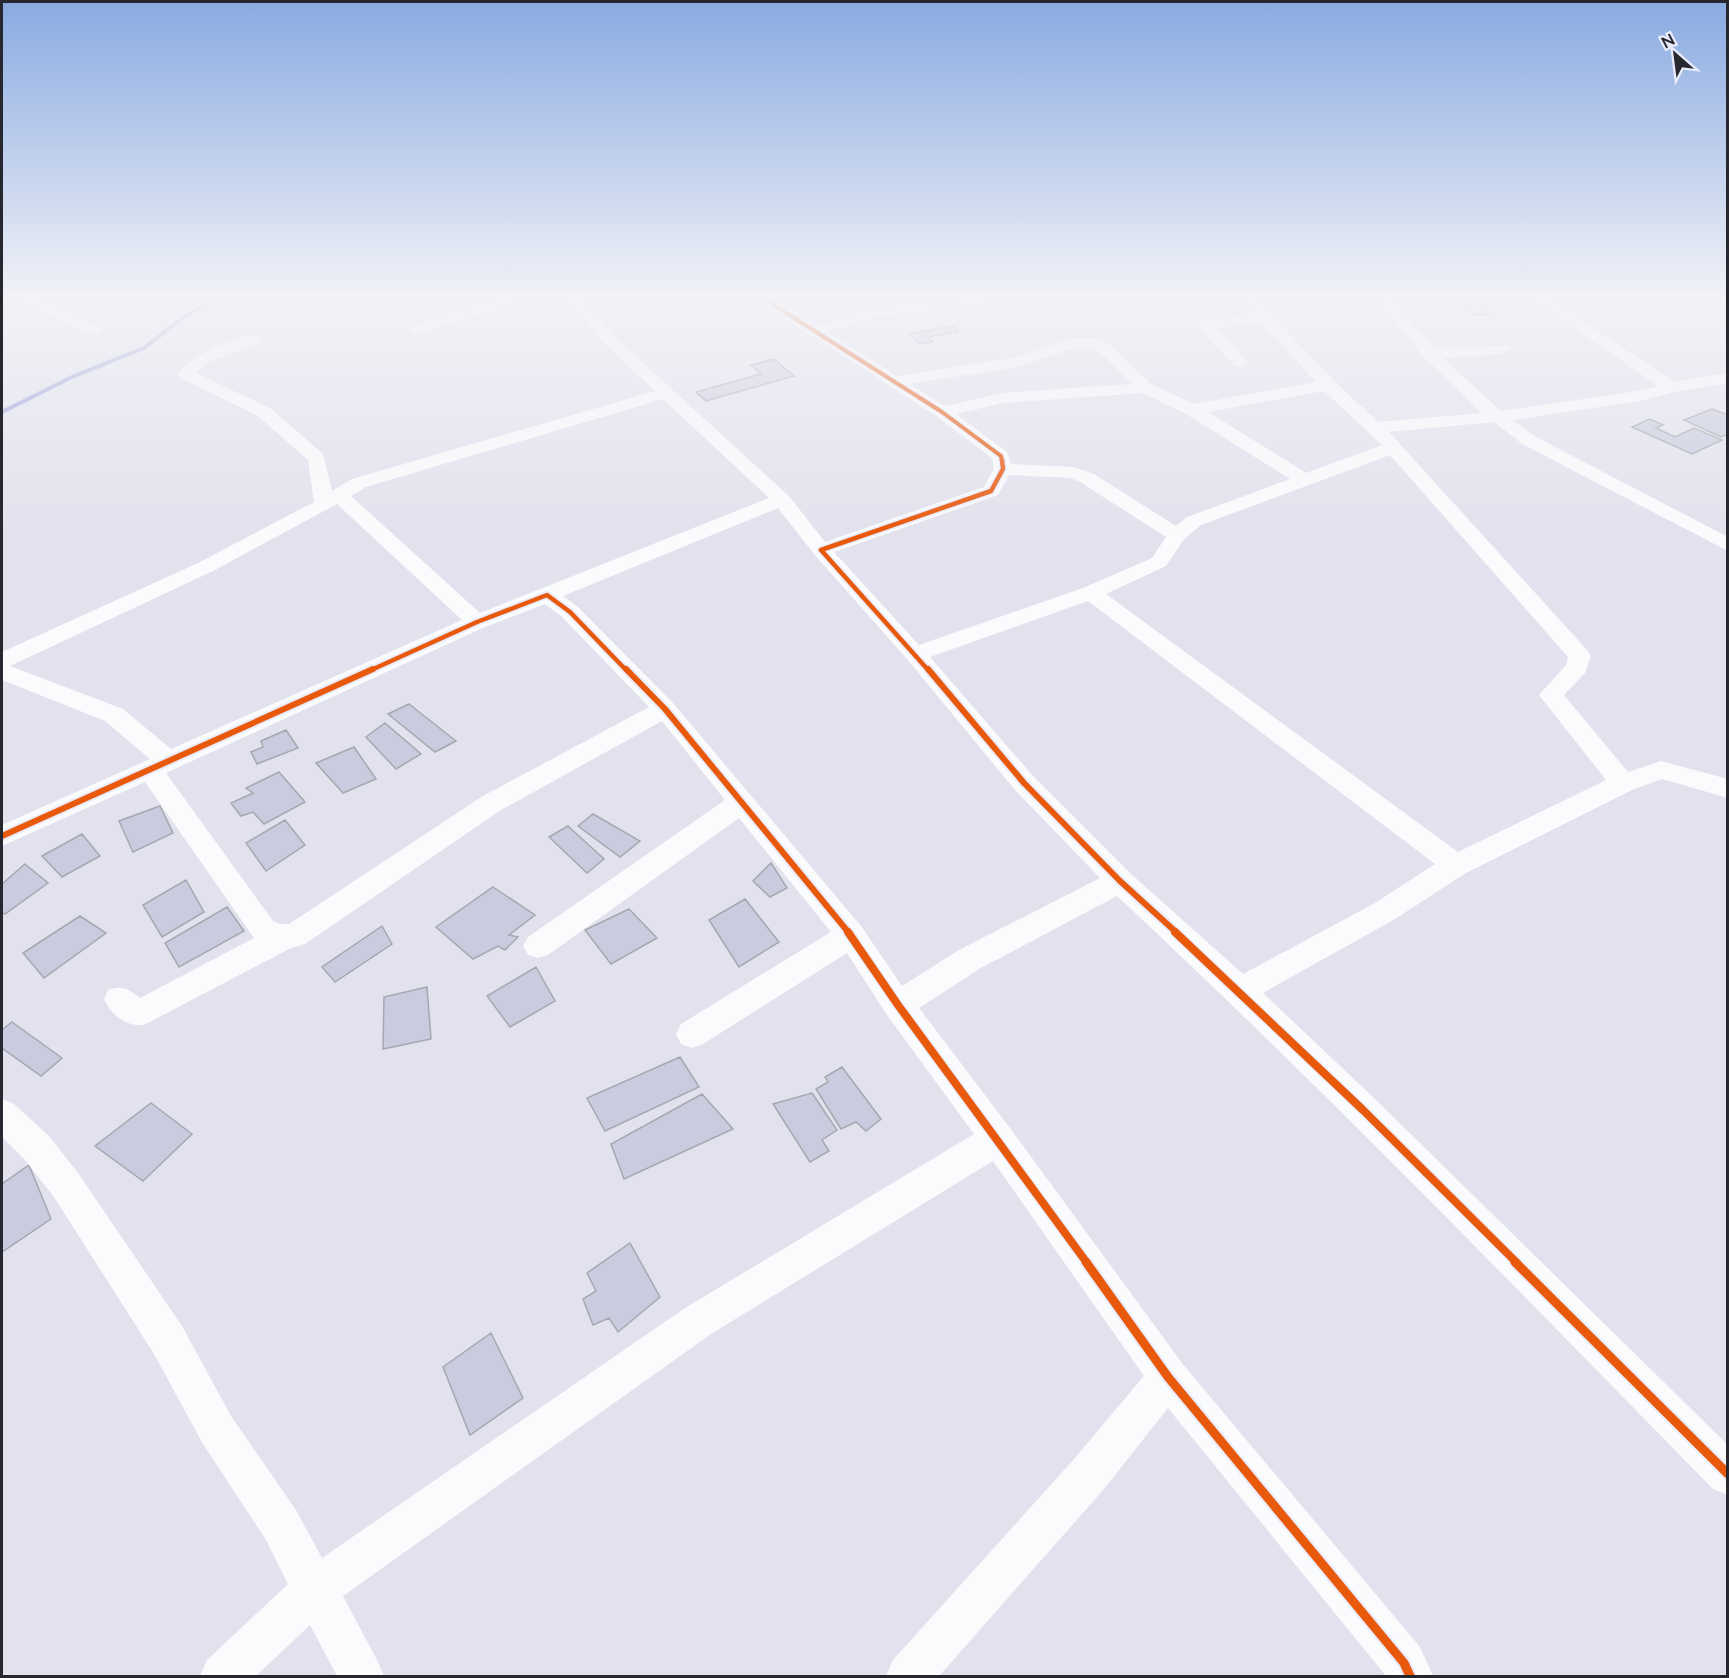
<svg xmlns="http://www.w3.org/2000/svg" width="1729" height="1678" viewBox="0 0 1729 1678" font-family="Lato,sans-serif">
<rect width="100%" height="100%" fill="#e1e2ed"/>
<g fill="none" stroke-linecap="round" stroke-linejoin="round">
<path stroke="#9b9cd6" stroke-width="4" d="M2 412 72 377 144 348 185 316 223 295"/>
</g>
<path fill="#cacbdf" stroke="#a6a7af" stroke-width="1.5" d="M1471 295 1493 315H1473L1451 296Z
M952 326 959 332 928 337 933 342 920 344 909 334Z
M774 359 794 376 706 401 696 392 761 374 751 365Z
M1712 409 1728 415V434L1721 437 1684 420Z
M1650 419 1663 425 1656 428 1675 437 1694 428 1722 440 1692 454 1632 427Z
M409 704 456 741 435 752 388 714Z
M385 723 421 754 396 769 366 737Z
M286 730 298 748 257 764 251 752 263 747 261 741Z
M354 747 376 779 343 793 316 763Z
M279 772 305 802 264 824 253 812 241 816 231 803 253 793 246 788Z
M160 806 173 833 133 852 119 821Z
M593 814 640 841 620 857 578 826Z
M285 820 305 845 266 871 246 843Z
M568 826 604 859 587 873 549 837Z
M82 834 100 856 62 877 42 856Z
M771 863 787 888 770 897 753 881Z
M25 864 48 883 5 914 2 912V884Z
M186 880 204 912 162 937 143 905Z
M493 887 535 915 509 935 518 937 505 950 498 946 473 959 436 927Z
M745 899 779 942 739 967 709 920Z
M227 907 244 931 179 967 165 943Z
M629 909 657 938 611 964 585 930Z
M80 916 106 933 44 978 23 953Z
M382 926 392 944 335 982 322 967Z
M536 967 555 1001 510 1027 487 996Z
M427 987 431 1039 383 1049 384 997Z
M12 1022 62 1058 41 1076 2 1048V1030Z
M680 1057 699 1087 605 1131 587 1098Z
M842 1067 881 1119 866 1131 856 1122 841 1129 816 1089 828 1082 825 1077Z
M812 1093 837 1130 822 1140 829 1151 810 1162 773 1104Z
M702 1094 733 1129 624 1179 611 1144Z
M151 1103 192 1134 143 1181 95 1146Z
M29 1165 51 1219 2 1252V1184Z
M630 1243 660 1297 618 1332 609 1318 593 1325 583 1299 596 1291 587 1273Z
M491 1333 523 1398 470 1435 443 1367Z"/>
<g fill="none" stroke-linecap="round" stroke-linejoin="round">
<path fill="#fafbfc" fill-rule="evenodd" d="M8 295H28L100 328 103 331 100 334H90Z
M510 295H533L531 298 422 333H412L409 330 412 327Z
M563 295H578L610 333 789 496 825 542 984 487 994 469 992 458 936 416 813 336 807 335 805 331 751 295H769L817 326 868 309 991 295 990 300 980 304 870 318 827 332 897 376 1013 358 1073 338H1097L1110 344 1151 384 1194 404 1316 382 1261 321 1216 328 1248 362 1240 367 1234 365 1201 331 1199 325 1202 322 1255 313 1243 295H1258C1292 342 1336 383 1378 422L1482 413 1425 358 1372 295H1387L1434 349 1508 346 1510 349 1502 354 1443 358 1501 411 1638 391 1658 386 1527 295H1544L1674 382 1728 373V383L1673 392 1640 401 1512 420 1536 437 1728 537V551L1524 445 1494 422 1389 432 1588 651 1591 656 1585 673 1564 695 1628 772 1661 761 1728 779V798L1662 779 1632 790 1466 873 1395 919 1263 993 1375 1099 1728 1445V1495L1713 1489C1517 1289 1322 1087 1117 896L981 968 919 1008 1010 1128 1182 1363 1420 1647 1433 1676H1386L1168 1408 1104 1489 939 1676H886L893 1660 1074 1459 1144 1376 993 1161 711 1334 343 1596 377 1660 384 1676H337L310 1625 256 1676H200L207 1660 288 1584 266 1540 203 1444 154 1354 54 1197 25 1160 2 1137V1099L14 1104 49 1136 78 1173 182 1326 231 1416 296 1510 322 1558 685 1308 974 1134 887 1015 847 953 703 1044 692 1048 681 1044 676 1034 681 1024 831 932 739 818 548 955 538 958 528 955 523 946 528 937 725 800 662 721 501 810 305 944 291 948 144 1025C126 1027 111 1015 104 999L108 990C122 985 129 989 140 998L254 938 145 782 2 846V825L150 759 105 721 2 680V652L198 563 314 502 308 460 258 416 181 378 179 375C182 358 244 332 260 336L262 339 260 342 208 362 196 373 270 408 323 454 332 491 352 479 655 391 600 339ZM1074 348H1094L1098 350 1132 384 1003 393 945 406 910 384 1016 367ZM1324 391 1382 445 1306 473 1208 412ZM1143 393 1186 414 1290 479 1187 517 1176 526 1094 474 1074 467 1011 464 1007 452 956 414 1003 403ZM663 399 769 498 480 613 351 496 366 487ZM1390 455 1568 657 1566 665 1539 695 1606 780 1458 852 1106 594 1166 566 1184 539 1201 525ZM1009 475 1071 478 1080 482 1166 537 1152 558 1083 588 919 645 834 552 998 495ZM337 504 462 620 171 749 123 709 10 666 213 571ZM778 508 814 554 907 659 1015 790 1100 878 959 950 902 986 861 926 673 703 578 607 563 596ZM1088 601 1435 864 1375 903 1243 974 1130 873 1033 776 930 657ZM545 604 562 617 649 707 483 796 289 924H280L273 921 166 773 485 627Z"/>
<defs>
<path id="cycleway-far4" d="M758 295 942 412 1001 456 1002 462"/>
<path id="cycleway-far3" d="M369 671 477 622 547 595 570 612 627 671
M929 671 821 550 991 491 1003 469 1002 460"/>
<path id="cycleway-far2" d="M626 669 665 709 849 933
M928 669 1024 783 1120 881 1177 933
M2 836 373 669"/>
<path id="cycleway-far1" d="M848 932 898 1005 1087 1263
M1175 932 1363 1110 1517 1263"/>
<path id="cycleway" d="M1086 1262 1168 1377 1404 1663 1410 1676
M1515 1262 1728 1474"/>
</defs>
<use href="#cycleway-far4" stroke="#eaecfc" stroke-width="6"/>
<use href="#cycleway-far3" stroke="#eaecfc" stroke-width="8"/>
<use href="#cycleway-far2" stroke="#eaecfc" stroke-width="10"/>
<use href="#cycleway-far1" stroke="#eaecfc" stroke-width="11"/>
<use href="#cycleway" stroke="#eaecfc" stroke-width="13"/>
<use href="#cycleway-far4" stroke="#e8590c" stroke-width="4"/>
<use href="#cycleway-far3" stroke="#e8590c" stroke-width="4.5"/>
<use href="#cycleway-far2" stroke="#e8590c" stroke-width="6"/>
<use href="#cycleway-far1" stroke="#e8590c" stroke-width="8"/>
<use href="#cycleway" stroke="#e8590c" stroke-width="9"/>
</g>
<linearGradient id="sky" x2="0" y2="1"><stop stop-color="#89aae1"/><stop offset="0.56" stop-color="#f2f2f7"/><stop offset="1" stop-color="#f2f2f7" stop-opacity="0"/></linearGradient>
<rect width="1729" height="530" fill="url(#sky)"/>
<rect width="1729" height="1678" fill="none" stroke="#27282f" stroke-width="6"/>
<g transform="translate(1675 54) rotate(332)" stroke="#eaecfc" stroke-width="4.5" paint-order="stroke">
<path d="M0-4.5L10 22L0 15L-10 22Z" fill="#27282f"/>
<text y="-9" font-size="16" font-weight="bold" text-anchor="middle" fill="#27282f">N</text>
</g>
</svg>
